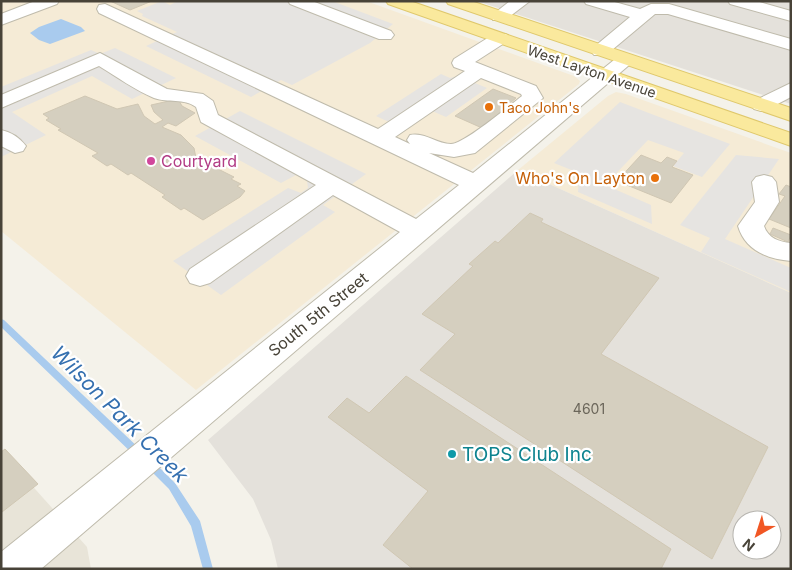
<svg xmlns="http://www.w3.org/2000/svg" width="792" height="570" viewBox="0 0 792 570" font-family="Inter,sans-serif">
<rect width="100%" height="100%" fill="#f4f2ea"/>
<path fill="#e8e4d8" d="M1 451 87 547 91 569H1Z"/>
<path fill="#f5ebd6" d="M1 1H366L574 76 580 81 579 84 196 390 1 231Z
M616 92 626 94 791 153V293L518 170 608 96Z"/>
<path fill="#e4e1db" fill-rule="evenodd" d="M477 1H791V104Z
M518 170 791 293V569H278L271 540 253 499 208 440ZM742 520H772V550H742Z"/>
<path fill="#e6e4e1" d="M162 1 170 5 178 1H332L393 24 370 43 292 85 281 80 251 97 146 46 177 32 142 16 143 14 137 11Z
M115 48 176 78 132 99 92 76 12 112 46 135 1 157V87L91 50 100 54Z
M441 74 450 78 458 76 487 88 446 117 416 104 389 122 376 116Z
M620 102 730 144 702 177 673 166 684 153 648 140 605 185 651 205 652 224 578 192 579 173 554 163Z
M240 111 366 174 323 205 335 212 221 295 173 261 288 188 301 193 308 188 307 181 296 175 281 183 195 136Z
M736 155 779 159 725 239 791 268V292L701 252 710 238 680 225Z"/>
<path fill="#a9cbee" d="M61 19 81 27 85 31 50 44 39 40 30 33 39 27Z"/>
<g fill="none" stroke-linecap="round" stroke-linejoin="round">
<path fill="#a9cbee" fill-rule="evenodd" d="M1 319 4 320 142 451 144 454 142 457 139 458 136 457 1 327Z
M149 459 152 460 175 483 200 521 213 569H203L191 526 169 489 146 466 144 463 146 460Z"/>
</g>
<path fill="#d5cfbf" stroke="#d0c7b3" d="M110 1H152L130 10Z
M493 89 516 98 509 104 512 105 482 128 455 116Z
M85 96 117 109 138 104 144 116 155 124 163 120 154 112 151 105 178 99 182 106 195 113 176 126 168 123 162 127 181 135 194 148 196 158 234 177 231 179 241 184 237 186 245 191 240 197 203 220 184 208 181 210 162 197 165 195 131 173 128 175 111 164 107 166 92 156 98 153 58 130 61 129 46 120 49 118 43 114Z
M641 155 661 163 667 157 677 161 672 167 693 175 671 203 617 181Z
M786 185 791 187V228L769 219 785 196 779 194Z
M530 213 543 219 541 222 659 278 601 354 768 447 712 559 420 370 455 334 422 314 473 266 469 264 495 241 498 243Z
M773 228 791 235 788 242 770 234Z
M406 376 671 549 661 569H413L383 545 428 491 328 417 347 398 369 413Z
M5 449 38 484 2 512 1 452Z"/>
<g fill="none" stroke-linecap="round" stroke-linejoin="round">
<defs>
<path id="minor" d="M35 1H59L57 4 1 25V14Z
M288 1H312L391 31 394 35 391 39H379L290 4Z
M510 1H530L505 20H493L491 16Z
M584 1H611L640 9 651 4H669L791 39V50L668 14H655L606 55H594L591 51 594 47 630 17 586 4Z
M728 1H756L791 11V21L730 4Z
M105 4 378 129 465 71 454 67 452 63 454 59 494 34H506L509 38 506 42 475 62 536 86 543 98 475 153 454 157 429 153 473 173 619 56H633L635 60 41 569H1V552L400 232 333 195 210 283 200 286 190 283 186 276 190 269 316 185 201 122 196 107C184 98 168 103 154 98 135 90 117 77 99 66L1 108V95L100 53 167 89 203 94 213 101 218 115 416 219 459 185 99 13 97 9 99 5ZM481 78 521 94 522 96C509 106 464 144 451 144 436 144 426 132 410 135L407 140 410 144 395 137Z
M791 83V97L768 109 761 111 754 109 751 105 754 101Z
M1 130C11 132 20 138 26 146L23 151 15 153 1 146Z
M764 175 772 177 776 182 779 202 764 226C768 238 779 242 791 243V261C767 259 745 250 738 226L755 202 752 182 756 177Z"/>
<path id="major" d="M386 1H410L791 133V146L388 4Z
M446 1H471L791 108V121L448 4Z"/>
</defs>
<use href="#minor" stroke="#bfbbac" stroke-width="2"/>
<use href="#major" stroke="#dfc86c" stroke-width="2"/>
<use href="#minor" fill="#fff" fill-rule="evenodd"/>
<use href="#major" fill="#fae99d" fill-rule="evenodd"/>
</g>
<g fill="#e8710a" stroke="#fff" stroke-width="2">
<circle cx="489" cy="107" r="5"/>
<circle cx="655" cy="178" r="5"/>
</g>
<circle fill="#d1479c" stroke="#fff" stroke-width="2" cx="151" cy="161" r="5"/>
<circle fill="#0f9aa8" stroke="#fff" stroke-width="2" cx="452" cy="454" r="5"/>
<g text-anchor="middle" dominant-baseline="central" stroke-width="4.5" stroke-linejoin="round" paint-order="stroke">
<g font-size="14" fill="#484338" stroke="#fff">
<text transform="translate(592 71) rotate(19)">West Layton Avenue</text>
</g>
<g font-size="14" fill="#c56008" stroke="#fff" text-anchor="start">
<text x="499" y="107">Taco John's</text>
</g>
<g font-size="14" fill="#6b665a">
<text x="589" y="408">4601</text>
</g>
<g font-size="16" fill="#b23c85" stroke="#fff" text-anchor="start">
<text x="161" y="161">Courtyard</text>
</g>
<g font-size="16" fill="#c56008" stroke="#fff" text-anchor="end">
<text x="645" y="178">Who's On Layton</text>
</g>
<g font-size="16" fill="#484338" stroke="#fff">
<text transform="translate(318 314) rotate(-39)">South 5th Street</text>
</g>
<g font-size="19" fill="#0d838f" stroke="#fff" text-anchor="start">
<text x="462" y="454">TOPS Club Inc</text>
</g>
<g font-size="21" font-style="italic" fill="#3570b0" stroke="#fff">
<text transform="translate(120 414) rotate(45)">Wilson Park Creek</text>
</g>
</g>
<rect width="792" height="570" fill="none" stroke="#484338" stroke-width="5"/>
<g transform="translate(757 535) rotate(219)"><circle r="24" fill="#ffffff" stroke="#b6b4af"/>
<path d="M0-4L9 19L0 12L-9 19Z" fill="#f15724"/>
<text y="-8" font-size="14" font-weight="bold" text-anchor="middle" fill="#484338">N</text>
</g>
</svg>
